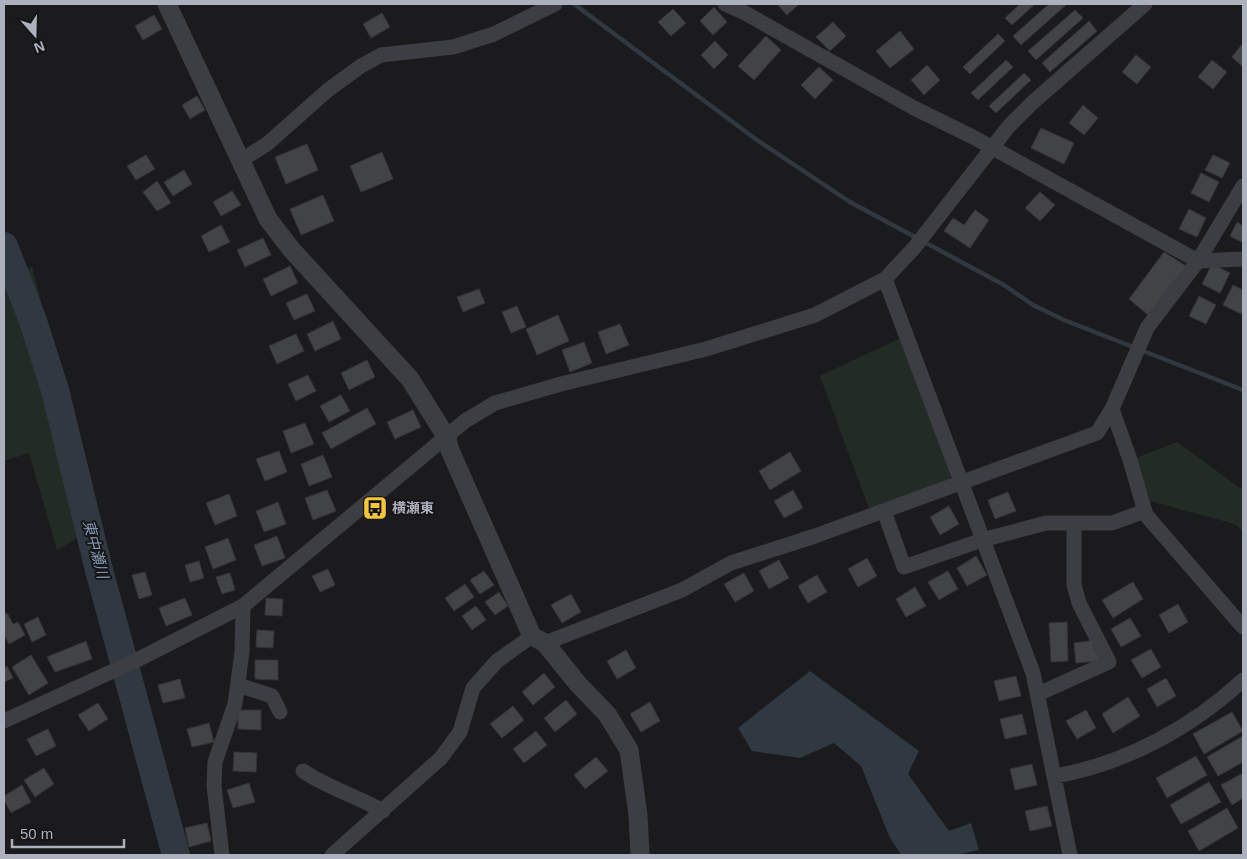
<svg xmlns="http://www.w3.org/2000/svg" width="1247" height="859" viewBox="0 0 1247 859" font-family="Helvetica,'Noto Sans JP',sans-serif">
<rect width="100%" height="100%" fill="#1b1b1d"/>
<path fill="#222c24" d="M32 267 99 525 57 550 29 453 4 461V274Z
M905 336 952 472 949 481 870 511 820 376Z
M1177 442 1243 490V531L1235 524 1150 501 1136 458Z"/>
<path fill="#303842" d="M810 671 919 751 908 774 949 831 971 823 979 850 956 855H901L889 836 861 766 834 743 800 758 752 751 738 728Z"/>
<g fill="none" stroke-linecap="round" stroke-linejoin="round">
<path stroke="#303842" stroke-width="4.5" d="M574 4 757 140 850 202 1004 285 1033 305 1064 320 1243 390"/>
<path stroke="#303842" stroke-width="28" d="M4 246 32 318 55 390 99 570 176 855"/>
</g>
<path fill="#424347" stroke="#353539" d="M777 4H799L787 15Z
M1020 4H1035L1012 25 1005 18Z
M1049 4H1067L1021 45 1013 36Z
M714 7 727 22 713 35 700 21Z
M673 9 686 23 671 36 658 22Z
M1075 10 1083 18 1036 60 1028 51Z
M382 13 390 27 371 38 363 24Z
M154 15 162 29 143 40 135 26Z
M1089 21 1097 31 1050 72 1042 63Z
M833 22 846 36 830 51 816 37Z
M900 31 914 49 890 68 876 51Z
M998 34 1005 41 970 74 963 67Z
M766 36 781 50 754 80 738 66Z
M715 41 728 55 714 69 701 55Z
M1243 43V67L1232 57Z
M1136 55 1151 67 1137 84 1122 72Z
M1006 60 1013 67 978 100 971 93Z
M1212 60 1227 72 1213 89 1198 77Z
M927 65 940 80 924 95 911 80Z
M819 67 833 80 815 99 801 85Z
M1024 73 1031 80 996 113 989 106Z
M197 96 205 110 190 119 182 105Z
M1083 105 1098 118 1084 135 1069 123Z
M1041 128 1074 143 1064 164 1031 148Z
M307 144 318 170 286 184 275 157Z
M382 152 393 179 361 192 350 166Z
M146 155 155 169 136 180 127 166Z
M1213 155 1230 163 1222 178 1205 170Z
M184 170 192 184 173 196 164 182Z
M1201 173 1219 182 1209 202 1191 193Z
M157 181 171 203 157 211 143 192Z
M232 191 241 205 221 216 213 202Z
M1040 192 1055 205 1040 221 1025 208Z
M323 195 334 221 301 235 290 209Z
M1189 209 1206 218 1197 237 1179 229Z
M975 210 989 220 970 248 944 231 953 218 964 225Z
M1237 222 1243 226V243L1230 236Z
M221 225 230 242 209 252 201 236Z
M263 238 271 255 245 267 237 250Z
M1164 252 1186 266 1148 315 1129 299Z
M1212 264 1230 273 1220 293 1202 284Z
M290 266 298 283 271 296 263 279Z
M1233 285 1243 290V309L1241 314 1223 305Z
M479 289 485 303 463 312 457 297Z
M307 294 315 311 294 320 286 303Z
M1199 296 1216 305 1206 324 1189 316Z
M517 306 526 327 511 333 502 312Z
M558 315 569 341 537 355 526 329Z
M333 321 341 339 315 351 307 334Z
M620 324 629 345 606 354 598 332Z
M296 334 304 351 277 364 269 346Z
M584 342 592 363 570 372 562 350Z
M367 360 375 377 349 390 341 373Z
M308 375 316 391 296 401 288 384Z
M341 395 350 411 329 422 320 406Z
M367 408 376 424 331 449 322 433Z
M413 410 421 427 395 439 387 422Z
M305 423 314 444 291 453 283 431Z
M279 451 287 472 265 481 256 459Z
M790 452 801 471 770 490 759 471Z
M323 455 332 477 309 486 301 464Z
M327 490 336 511 313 520 305 498Z
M793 490 803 508 784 518 774 501Z
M1008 492 1016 511 995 519 988 500Z
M229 494 237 516 215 525 206 503Z
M278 502 286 524 264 532 256 511Z
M949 506 959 524 940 535 930 517Z
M277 536 285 558 262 566 254 545Z
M228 538 236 560 213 569 205 547Z
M976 556 987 575 967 586 957 568Z
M867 558 877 576 858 587 848 569Z
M779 560 789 578 769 589 759 571Z
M199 561 204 578 190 582 185 565Z
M328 569 335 585 320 592 312 576Z
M484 571 494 585 480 594 470 580Z
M948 571 958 589 939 600 928 582Z
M145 572 152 595 139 599 132 575Z
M230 573 235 590 222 594 216 577Z
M744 573 754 591 735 602 724 584Z
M817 575 827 592 808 603 798 586Z
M1133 582 1143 599 1113 618 1102 600Z
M465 584 474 597 454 611 445 598Z
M915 587 926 606 906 617 896 599Z
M499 592 508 606 495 615 485 602Z
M571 594 581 612 562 623 551 605Z
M185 598 192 615 166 626 159 608Z
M266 598 283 599 282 616 265 615Z
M1178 604 1188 622 1169 633 1159 615Z
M476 606 486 620 472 630 462 616Z
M7 613 13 624 18 622 25 635 9 644 4 635V615Z
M38 617 46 635 32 642 24 624Z
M1130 618 1141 636 1121 647 1111 629Z
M1067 622 1068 661 1051 662 1049 623Z
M257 630 274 631 273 648 256 647Z
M1096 640 1099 661 1076 663 1074 643Z
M86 641 92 659 55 672 47 657Z
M1151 649 1161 667 1142 678 1131 660Z
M626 650 636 668 617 679 607 661Z
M31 655 48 683 29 695 12 667Z
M255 660H278V680L255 679Z
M7 666 13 678 4 682V668Z
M544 673 555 687 533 705 522 692Z
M1016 676 1021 696 999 701 994 681Z
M1166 678 1176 696 1157 707 1147 689Z
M180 679 185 698 163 703 158 685Z
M1128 697 1140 716 1113 733 1102 714Z
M566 700 577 714 555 732 544 718Z
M650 702 660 721 641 732 630 714Z
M98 703 108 719 89 731 78 715Z
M513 706 524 720 502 738 490 724Z
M238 710H261V730L238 729Z
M1086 710 1096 728 1077 739 1066 721Z
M1232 712 1243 731 1204 754 1193 734Z
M1022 714 1027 734 1005 739 1000 719Z
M209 723 214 742 192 747 187 729Z
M48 729 56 746 36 756 27 739Z
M536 731 547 745 524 763 513 749Z
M1243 736V762L1218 776 1207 757Z
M234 752 257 753 256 772 233 771Z
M1196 756 1207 775 1167 798 1156 778Z
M596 757 608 771 585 789 574 775Z
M1032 764 1037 785 1015 790 1010 769Z
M44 768 54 784 35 797 24 780Z
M1243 773V798L1232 805 1221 785Z
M1209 782 1221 802 1181 824 1170 805Z
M249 783 255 802 233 808 227 790Z
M22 785 31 802 11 813 4 800V796Z
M1047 806 1052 826 1030 831 1025 811Z
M1227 808 1238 828 1199 851 1188 831Z
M207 823 211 841 189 847 185 828Z"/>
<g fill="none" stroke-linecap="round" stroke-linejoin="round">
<path stroke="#3d3e44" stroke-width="15" d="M725 4 745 13 914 108 973 137 1198 261 1243 259
M240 161 267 144 328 90 361 66 381 55 453 47 494 34 555 4
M885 279 1033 673 1070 855
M1112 409 1130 460 1146 515 1243 627
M884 511 904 567 982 540 1046 523H1112L1145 511
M545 643 682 590 731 563 815 536 1097 433 1112 409 1147 328 1198 261 1243 186
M238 685 272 696 280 712
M1038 694 1109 662 1079 603 1074 585V523
M4 721 135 661 243 606 465 421 495 403 561 384 706 349 815 315 885 279 914 248 1009 126 1032 103 1145 4
M303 771C328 788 357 796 383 811
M1055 776C1125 764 1191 728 1243 680
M222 855 214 786 215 762 235 704 242 652 243 606
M332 855 441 758 460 732 473 688 497 661 532 636"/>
<path stroke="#3d3e44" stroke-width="19" d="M167 4 268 219 291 249 410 379 447 438 449 448 532 636 545 643 578 684 607 714 629 750 638 815 640 855"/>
</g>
<defs>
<symbol id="bus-square" viewBox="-11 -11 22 22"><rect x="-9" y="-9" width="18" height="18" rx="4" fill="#f6c63a" stroke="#161618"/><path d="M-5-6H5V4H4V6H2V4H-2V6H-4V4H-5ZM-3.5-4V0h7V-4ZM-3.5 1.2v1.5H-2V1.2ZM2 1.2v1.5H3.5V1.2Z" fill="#111"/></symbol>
</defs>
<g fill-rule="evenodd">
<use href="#bus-square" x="361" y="494" width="28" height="28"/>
</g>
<g text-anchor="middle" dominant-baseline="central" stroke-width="4" stroke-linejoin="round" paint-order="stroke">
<g font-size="14" font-weight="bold" fill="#adb1bd" stroke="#161618" text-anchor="start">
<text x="392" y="508">横瀬東</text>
</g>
<g font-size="15" font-style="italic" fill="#849bb7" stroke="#161618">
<text transform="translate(96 549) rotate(75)">東中瀬川</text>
</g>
</g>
<rect width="1247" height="859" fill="none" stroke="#adb1bd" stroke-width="10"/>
<g transform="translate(35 35) rotate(160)" stroke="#161618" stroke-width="4" paint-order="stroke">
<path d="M0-4L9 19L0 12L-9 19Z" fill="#adb1bd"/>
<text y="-8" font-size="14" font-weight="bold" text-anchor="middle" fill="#adb1bd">N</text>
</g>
<path d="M12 839v8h112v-8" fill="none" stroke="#adb1bd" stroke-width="2.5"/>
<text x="20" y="839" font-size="15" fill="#adb1bd" stroke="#161618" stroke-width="4" paint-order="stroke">50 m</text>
</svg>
